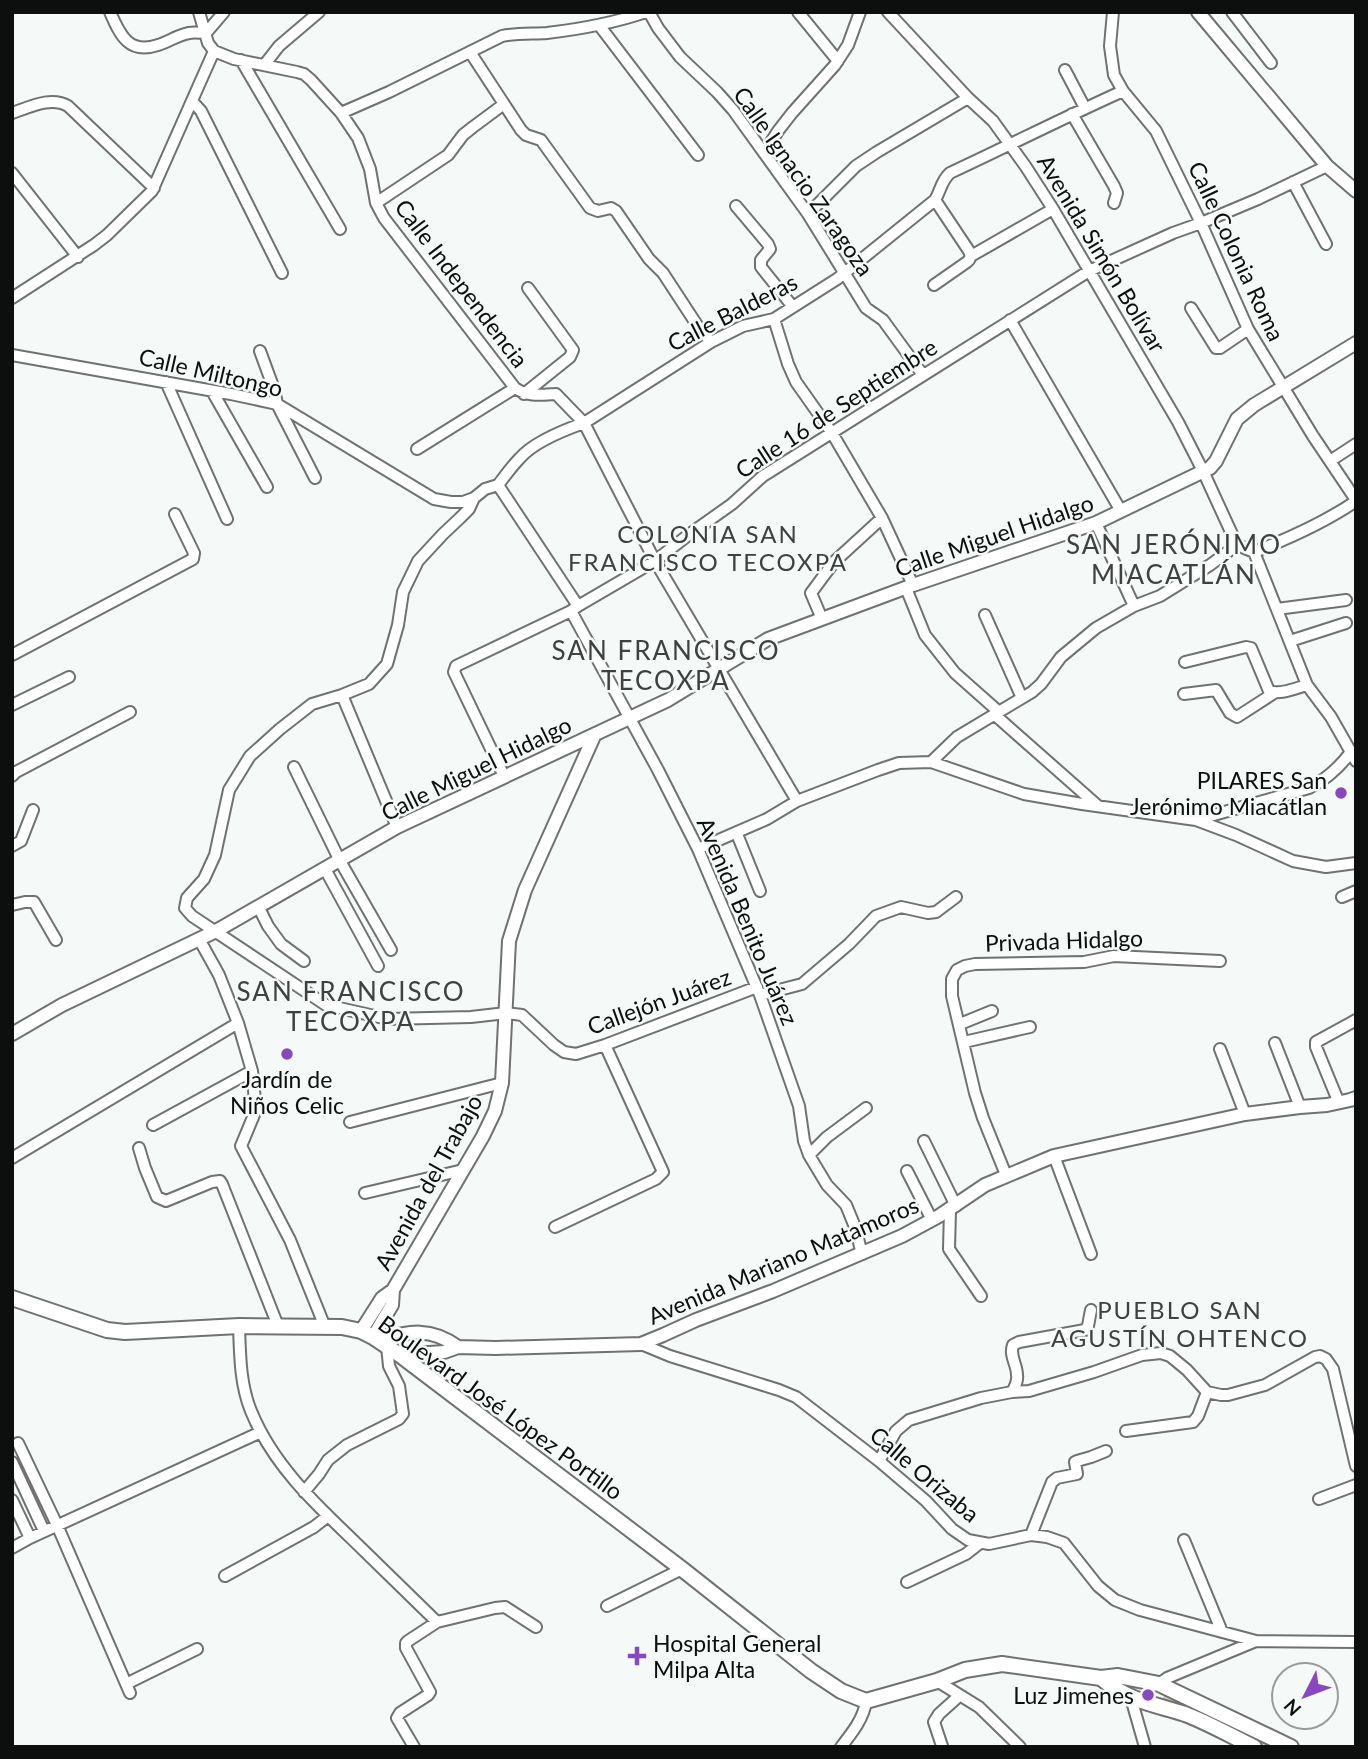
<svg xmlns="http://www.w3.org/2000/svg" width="1368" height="1759" viewBox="0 0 1368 1759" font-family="Lato,sans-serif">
<rect width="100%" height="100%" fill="#f5f9f7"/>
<path fill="#ccd7aa" d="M1164 1691 1289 1747H1255L1161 1701 1164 1696Z"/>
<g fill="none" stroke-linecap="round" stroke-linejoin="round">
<defs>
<path id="minor" d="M110 12C120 35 129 55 158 45 168 42 178 35 189 33 194 32 201 33 206 33
M199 12 208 43 214 51 234 59 297 72 304 74 311 80 341 113 358 138 370 169 376 203 384 218 515 388C528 397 540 395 556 394L584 423 655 561 797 801
M649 12 658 28 680 57 717 92 733 110 808 214 866 308 883 320 923 375
M798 12 838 61
M888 12 968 98 993 121 1026 167 1053 209 1178 422 1203 471 1237 545
M1113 12 1110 46 1114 75 1123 91 1156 131 1201 223 1248 329 1313 436 1356 500
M1232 12 1271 63
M599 25 698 155
M206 33 224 12
M470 52 521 130 526 135 541 140 590 208 598 211 611 208 616 211 649 259 663 273 699 328 711 342
M241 60 340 229
M265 64 279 46 319 12
M1065 70 1085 108
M192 101 201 111 282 273
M12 113C30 107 51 96 68 106L154 188
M341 113 389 92 502 36C517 33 532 34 547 33 581 29 614 23 646 12
M1072 114 1114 186 1117 193 1114 203
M764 153 778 131 792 113 835 65 848 45 860 12
M12 173 78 257
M1293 182 1326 244
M376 203 448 155 463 135 473 127 504 104
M736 206 768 244 770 249 761 260V267L793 307
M808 214 856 166 877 152 968 98
M971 256 1053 209
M934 285 967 262C971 259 971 256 969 251L935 200
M12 298 94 245 107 235 152 191 214 51
M1191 308 1216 348H1220L1248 329
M774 319 788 364 796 382 832 433 882 518 913 585
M1010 320 1121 511
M260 351 274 389 277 404 315 478
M12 355 231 394 277 404 434 499 451 502H463L474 498 485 489 498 485
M166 382 227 519
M212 391 267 487
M524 394 570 357 573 350 528 288
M417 449 515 388
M1330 461 1356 444
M498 485C505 476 512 466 520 458 534 442 564 430 584 423L711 342 743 326 774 319 837 279 935 200C941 190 941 181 950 173 1008 146 1065 117 1123 91
M498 485 578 606
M474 498 469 509 460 518 443 534 418 561 403 592 398 625 387 664 369 684 342 695 312 704 280 729 250 756 229 790 215 855 204 879 187 898 185 908 192 916 326 1005 388 1019 471 1017 506 1013 522 1015 554 1045 564 1052 576 1054 605 1045 757 987
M1096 523 1134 606
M1254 552 1307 685 1331 717 1356 761
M906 588 925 635 955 673 999 712
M1277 609 1346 600
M571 611 658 770 698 849 760 995 799 1106 804 1141 809 1155 827 1185 846 1205 855 1227 862 1254
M985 615 1022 698
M822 619 811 593 834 562 882 518
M1290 641 1346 623
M12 655 193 559 194 553 175 514
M1185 662 1246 647 1251 648 1269 691C1281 695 1296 688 1307 685
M1184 694 1216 690 1230 713 1237 717 1274 693
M342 695 397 827
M12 705 69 677
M995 715 1098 806
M931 762 957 737 1032 692 1041 684 1061 657 1096 628 1134 606 1160 596 1210 565 1237 545 1254 552C1290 538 1324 523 1356 501
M294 767 340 861 391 950
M12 776 16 772 130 712
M504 776 454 672 456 666 571 611 578 606 655 561 687 536 732 504 763 476 1089 271 1173 233 1201 223 1258 199 1327 166
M1196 820 1309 788C1327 779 1339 768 1351 752
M737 834 760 891
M12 846 21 841 33 810
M698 849 767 819 797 801 878 770 899 763 931 762 1024 794 1082 804 1196 820 1236 835 1293 861 1326 867 1356 863
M325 869 378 966
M1342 897 1356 891
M12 905 25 902H34L56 940
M259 908 268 926 281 944 304 961
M199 939 219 975 238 1023 252 1071 256 1110 241 1146 290 1240 325 1327
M760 995 802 984 849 944 876 916 901 907 928 913 936 912 956 897
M960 1024 992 1011
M964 1042 1030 1027
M1275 1043 1300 1107
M1220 1049 1245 1114
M1339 1103 1316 1047V1042L1356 1020
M350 1122 502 1083
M153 1125 252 1071
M924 1141 956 1206
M139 1148 145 1168 157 1197 166 1201 212 1182 220 1181 222 1184 278 1326
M809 1155 827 1137 866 1108
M1054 1156 1091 1254
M12 1158 238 1023
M907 1171 932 1220
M1006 1175 983 1118 975 1093 952 996V979L957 970 965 966 975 964 1084 962 1114 956 1220 961
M365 1193 463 1170
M950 1210 949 1249 981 1296
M555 1227 656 1179 663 1172 605 1045
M239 1326C240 1355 240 1384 251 1411 272 1463 313 1502 353 1540 381 1567 409 1595 437 1622
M641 1344 670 1356 779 1390 796 1397 879 1461 926 1501 952 1529 968 1540 989 1544 1031 1535 1047 1537 1064 1543 1098 1586 1115 1600 1140 1610 1256 1641 1356 1642
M1012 1392C1015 1387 1018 1381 1017 1375 1017 1364 1009 1356 1013 1345L1019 1342 1085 1330 1088 1326 1091 1310
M1126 1431 1193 1422 1198 1416 1207 1392
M18 1443 57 1525 130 1693
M879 1461 896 1431 909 1420 981 1398 1012 1392 1029 1391 1094 1372 1142 1355 1161 1353 1170 1356 1187 1370 1207 1392 1221 1395H1228L1265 1385 1315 1357 1320 1356 1326 1359 1333 1369 1356 1466
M12 1462 44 1531
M304 1492 319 1474 328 1460 347 1445 399 1419 403 1414 399 1386 389 1366 387 1346
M1319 1499 1356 1485
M12 1500 30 1538
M1031 1535 1052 1482 1057 1478 1077 1474 1075 1462 1077 1461 1091 1457 1106 1451
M1184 1540 1222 1632
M12 1548 30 1538 261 1432
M225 1576 314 1527 328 1516
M907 1582 966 1554 980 1543
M607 1606 682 1569
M937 1681 979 1707 1020 1747
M126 1684 197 1649
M1159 1684 1167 1678 1256 1641
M1131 1698 1145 1747
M942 1746 934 1722 939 1714 959 1696
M414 1747 397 1718 400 1713 428 1695 430 1692 406 1648V1643L408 1641 437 1622 495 1608 505 1607 536 1627
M841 1747C852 1733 864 1718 866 1701"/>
<path id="tertiary" d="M1198 12 1327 166 1356 191
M12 1034 62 1005 216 931 397 827 668 700 768 639 913 585 1096 523 1210 468 1216 461 1237 419 1254 405 1356 343
M361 1331 382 1298 393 1290 483 1136 495 1111 502 1083 509 941 525 890 595 734
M373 1337 392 1305 393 1290
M379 1340C409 1331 431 1327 458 1347
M400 1355 444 1352 458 1347 496 1348 641 1344 663 1335 696 1320 773 1291 902 1236 939 1216 985 1185 1054 1156 1245 1114 1300 1107 1327 1105 1350 1100 1356 1098"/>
<path id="secondary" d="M12 1298 107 1330 125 1332 239 1326 342 1327 361 1331 373 1337 400 1355 682 1569 811 1671 841 1691 866 1701 937 1681 965 1670 1002 1664 1101 1678 1118 1676 1159 1684 1291 1747
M1101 1678C1130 1702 1151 1703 1185 1714 1209 1723 1231 1736 1254 1747"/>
</defs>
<use href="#minor" stroke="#6f7271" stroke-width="14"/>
<use href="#tertiary" stroke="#6f7271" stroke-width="16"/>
<use href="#secondary" stroke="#6f7271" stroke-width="18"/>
<use href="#minor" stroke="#fff" stroke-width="10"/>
<use href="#tertiary" stroke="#fff" stroke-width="12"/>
<use href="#secondary" stroke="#fff" stroke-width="14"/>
</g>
<g fill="#8948bd" stroke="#f5f9f7" stroke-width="2.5">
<circle cx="1341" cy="793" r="7"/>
<circle cx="287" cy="1054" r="7"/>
<path d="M633.5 1645.5h7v7h7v7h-7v7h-7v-7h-7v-7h7z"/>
<circle cx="1148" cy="1695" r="7"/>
</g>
<g text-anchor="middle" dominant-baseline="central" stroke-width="5" stroke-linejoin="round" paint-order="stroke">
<g font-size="23" fill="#0d0e0e" stroke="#f5f9f7">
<text transform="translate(804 181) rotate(55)">Calle Ignacio Zaragoza</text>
<text transform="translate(1237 251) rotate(65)">Calle Colonia Roma</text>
<text transform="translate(1102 253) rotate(59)">Avenida Simón Bolívar</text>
<text transform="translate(462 283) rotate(53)">Calle Independencia</text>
<text transform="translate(732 312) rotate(-27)">Calle Balderas</text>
<text transform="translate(211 372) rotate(13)">Calle Miltongo</text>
<text transform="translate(836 408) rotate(-33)">Calle 16 de Septiembre</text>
<text transform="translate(994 535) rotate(-19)">Calle Miguel Hidalgo</text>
<text transform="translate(476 768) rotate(-26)">Calle Miguel Hidalgo</text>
<text transform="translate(748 921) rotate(67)">Avenida Benito Juárez</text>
<text transform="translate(1064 940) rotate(-2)">Privada Hidalgo</text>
<text transform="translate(659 1001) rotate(-20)">Callejón Juárez</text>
<text transform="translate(428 1182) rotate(-61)">Avenida del Trabajo</text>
<text transform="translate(783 1260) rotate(-23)">Avenida Mariano Matamoros</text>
<text transform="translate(501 1407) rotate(36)">Boulevard José López Portillo</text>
<text transform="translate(925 1474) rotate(40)">Calle Orizaba</text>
</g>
<g font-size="23" fill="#0d0e0e" stroke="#f5f9f7" text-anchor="end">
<text x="1327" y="780">PILARES San<tspan x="1327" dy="26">Jerónimo Miacátlan</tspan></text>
<text x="287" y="1079" text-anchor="middle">Jardín de<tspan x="287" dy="26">Niños Celic</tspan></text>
<text x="653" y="1643" text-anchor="start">Hospital General<tspan x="653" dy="26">Milpa Alta</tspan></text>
<text x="1134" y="1695">Luz Jimenes</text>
</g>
<g font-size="24" letter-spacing="2" fill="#3e4140" stroke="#f5f9f7">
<text x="708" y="533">COLONIA SAN<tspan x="708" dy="28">FRANCISCO TECOXPA</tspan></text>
<text x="1180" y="1309">PUEBLO SAN<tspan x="1180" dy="28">AGUSTÍN OHTENCO</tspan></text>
</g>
<g font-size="26" letter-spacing="2" fill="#3e4140" stroke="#f5f9f7">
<text x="1174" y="544">SAN JERÓNIMO<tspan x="1174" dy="30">MIACATLÁN</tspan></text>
<text x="666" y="650">SAN FRANCISCO<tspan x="666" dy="30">TECOXPA</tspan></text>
<text x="351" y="991">SAN FRANCISCO<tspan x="351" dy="30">TECOXPA</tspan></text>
</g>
</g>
<rect width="1368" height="1759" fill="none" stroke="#0d0e0e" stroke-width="28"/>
<g transform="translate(1305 1696) rotate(228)"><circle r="33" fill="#f5f9f7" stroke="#989b9a" stroke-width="2"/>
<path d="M0-5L12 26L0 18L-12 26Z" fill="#8948bd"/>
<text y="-10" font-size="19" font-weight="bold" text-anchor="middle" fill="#0d0e0e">N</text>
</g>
</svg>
